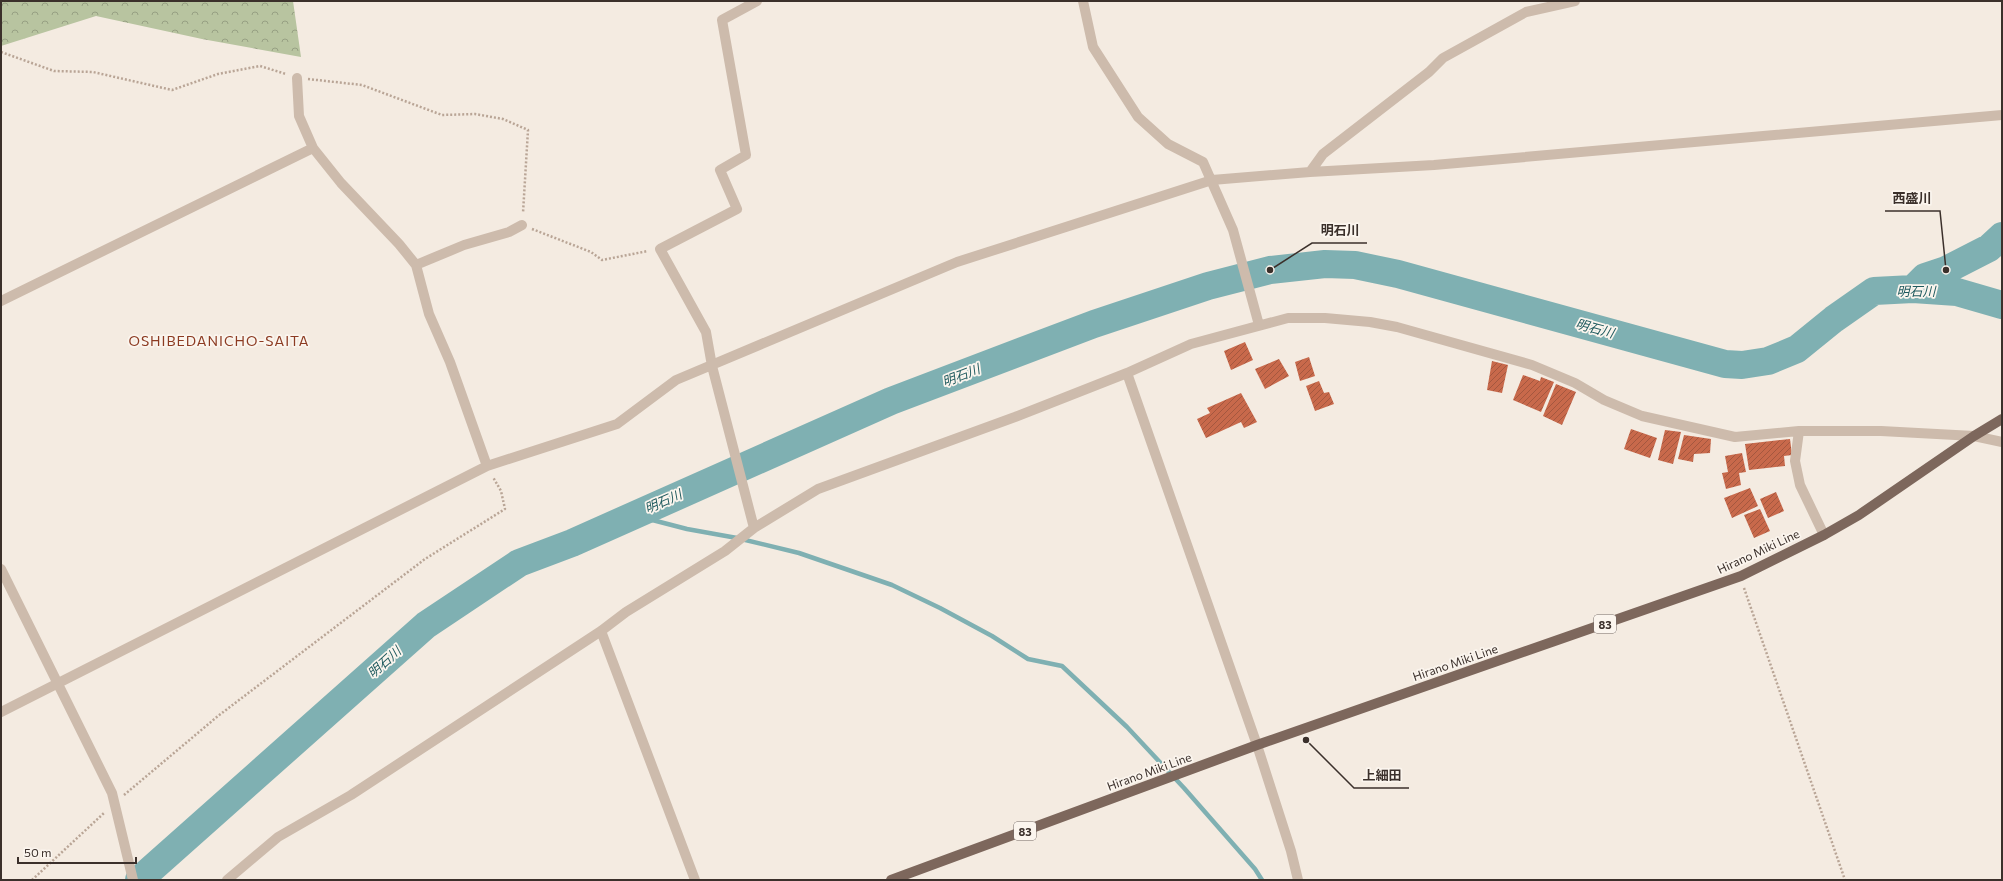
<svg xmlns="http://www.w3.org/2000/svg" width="2003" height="881" font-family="Commissioner,'Noto Sans JP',sans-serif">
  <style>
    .forest { fill: url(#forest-crowns) }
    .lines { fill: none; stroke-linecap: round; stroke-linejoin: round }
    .stream { stroke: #7fb0b2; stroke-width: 4.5 }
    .river { stroke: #7fb0b2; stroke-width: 28 }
    .building { fill: url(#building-hatch) }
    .path { stroke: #b9a596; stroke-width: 2.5; stroke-dasharray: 2 2; stroke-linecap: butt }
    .minor { stroke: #cdbbac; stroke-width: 10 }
    .major { stroke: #7d675c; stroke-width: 10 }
    .labels { text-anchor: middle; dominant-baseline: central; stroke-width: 3.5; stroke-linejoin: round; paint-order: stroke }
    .shield { fill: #fbf5ee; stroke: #756b66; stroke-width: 1 }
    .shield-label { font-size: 11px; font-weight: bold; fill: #3b302b }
    .street-label { font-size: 12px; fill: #3b302b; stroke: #fbf5ee }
    .water-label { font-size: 13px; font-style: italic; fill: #1f5a5e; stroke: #fbf5ee }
    .quarter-label { font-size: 14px; letter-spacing: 1px; fill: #8c3b22; stroke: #fbf5ee }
    .leader { fill: none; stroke: #3b302b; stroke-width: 1.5 }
    .callout-dot { fill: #3b302b; stroke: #fbf5ee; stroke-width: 1.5 }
    .callout-label { font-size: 13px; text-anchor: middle; font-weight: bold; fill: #3b302b; stroke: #fbf5ee; stroke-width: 3.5; stroke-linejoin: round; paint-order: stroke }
  </style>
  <defs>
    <pattern id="forest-crowns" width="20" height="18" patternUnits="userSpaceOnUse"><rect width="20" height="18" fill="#b8c4a0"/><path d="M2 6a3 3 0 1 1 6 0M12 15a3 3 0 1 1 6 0" fill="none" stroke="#97a083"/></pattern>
    <pattern id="building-hatch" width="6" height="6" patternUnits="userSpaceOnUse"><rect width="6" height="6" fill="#c8694b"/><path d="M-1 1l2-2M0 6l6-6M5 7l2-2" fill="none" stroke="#a4573f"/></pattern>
  </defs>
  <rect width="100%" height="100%" fill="#f4ebe1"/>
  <path class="forest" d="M1,1H293L301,57L202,39L96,16L1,46Z"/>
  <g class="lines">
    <path class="stream" d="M633,515L687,529L737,538L799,553L892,585L940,608L992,636L1028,659L1062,666L1127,727L1184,788L1255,869L1262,880"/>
    <path class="river" d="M1913,289L1925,277L1946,270L1989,248L2002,236
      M139,880L426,625L519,563L572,543L891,401L1094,324L1208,286L1270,270L1325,264L1355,265L1398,274L1725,364L1742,365L1768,361L1797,349L1834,319L1874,291L1913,289L1957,292L2002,305"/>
  </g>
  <path class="building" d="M1245,342L1253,360L1231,370L1224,351Z
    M1309,357L1315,376L1300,381L1295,362Z
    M1279,359L1289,376L1265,389L1255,369Z
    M1492,361L1508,365L1502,393L1487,390Z
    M1523,375L1540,381L1541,377L1554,382L1541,412L1513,400Z
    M1319,381L1324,393L1329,392L1334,404L1315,411L1306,386Z
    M1556,384L1576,392L1562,425L1543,416Z
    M1241,393L1257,422L1244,428L1241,422L1206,438L1197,419L1210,413L1207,408Z
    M1631,429L1657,438L1650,458L1624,449Z
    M1665,430L1681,432L1673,464L1658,460Z
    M1684,435L1711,439L1710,453L1694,454L1693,462L1678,459Z
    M1790,439L1792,455L1784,456L1785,466L1749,470L1745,444Z
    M1742,453L1746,472L1739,473L1741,485L1726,489L1722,473L1728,472L1725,456Z
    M1750,488L1758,506L1732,518L1724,498Z
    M1776,492L1784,511L1768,518L1760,499Z
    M1760,509L1770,531L1754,538L1744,515Z"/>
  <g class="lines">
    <path class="path" d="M1,52L54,71L93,72L172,90L218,74L260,66L286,74
      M308,79L362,85L442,115L475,114L503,119L528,130L523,213
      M532,229L591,252L602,260L648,251
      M1744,588L1845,880
      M124,795L218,716L425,559L505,509L501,491L493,477
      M32,880L104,813"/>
    <path class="minor" d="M1083,1L1093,47L1138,117L1168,144L1203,162L1233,230L1259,325
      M313,148L341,183L399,244L416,265L429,314L450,362L487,466
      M1310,172L1323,154L1429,72L1443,58L1526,12L1575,1
      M416,265L464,245L509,232L522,225
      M1,301L313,148L299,116L297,78
      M1127,373L1257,745L1291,851L1298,880
      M1799,431L1795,461L1800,485L1824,535
      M754,528L712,366L706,332L660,249L737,209L720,170L746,155L722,20L757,1
      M1,569L112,793L133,880
      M601,631L695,880
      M1,712L487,466L617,424L676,380L957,262L1212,180L1310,172L1434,165L2002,115
      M227,880L278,837L351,795L601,631L626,612L725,551L754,528L818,489L1015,417L1127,373L1191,344L1288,318H1325L1370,322L1397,327L1532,365L1575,383L1604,400L1642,416L1735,437L1799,431H1881L1974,436L2002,442"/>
    <path class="major" d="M891,880L1257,745L1741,576L1824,535L1859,515L1974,436L2002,419"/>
  </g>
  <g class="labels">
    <g class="shield">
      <rect x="1594" y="615" width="22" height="18" rx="3"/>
      <rect x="1014" y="822" width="22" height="18" rx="3"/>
    </g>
    <g class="shield-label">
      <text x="1605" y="624">83</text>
      <text x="1025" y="831">83</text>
    </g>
    <g class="street-label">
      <text transform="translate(1758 551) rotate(-25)">Hirano Miki Line</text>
      <text transform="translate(1455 662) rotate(-19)">Hirano Miki Line</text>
      <text transform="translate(1149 771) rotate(-20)">Hirano Miki Line</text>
    </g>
    <g class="water-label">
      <text x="1916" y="291">明石川</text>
      <text transform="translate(1595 328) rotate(15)">明石川</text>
      <text transform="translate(961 375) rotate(-21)">明石川</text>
      <text transform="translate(663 501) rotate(-24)">明石川</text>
      <text transform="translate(384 662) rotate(-42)">明石川</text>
    </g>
    <g class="quarter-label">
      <text x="219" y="340">OSHIBEDANICHO-SAITA</text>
    </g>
  </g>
  <path class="leader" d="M1946 270L1940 211H1885M1270 270L1312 243H1367M1306 740L1354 788H1409"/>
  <g class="callout-dot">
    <circle cx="1946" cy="270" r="4"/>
    <circle cx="1270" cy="270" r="4"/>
    <circle cx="1306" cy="740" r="4"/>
  </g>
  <g class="callout-label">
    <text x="1912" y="203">西盛川</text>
    <text x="1340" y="235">明石川</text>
    <text x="1382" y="780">上細田</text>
  </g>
  <rect width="2003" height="881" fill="none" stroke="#3b302b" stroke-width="4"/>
  <path d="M18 857v6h118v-6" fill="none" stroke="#3b302b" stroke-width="2"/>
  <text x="24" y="857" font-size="12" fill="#3b302b" stroke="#fbf5ee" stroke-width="3" paint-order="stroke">50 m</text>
</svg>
